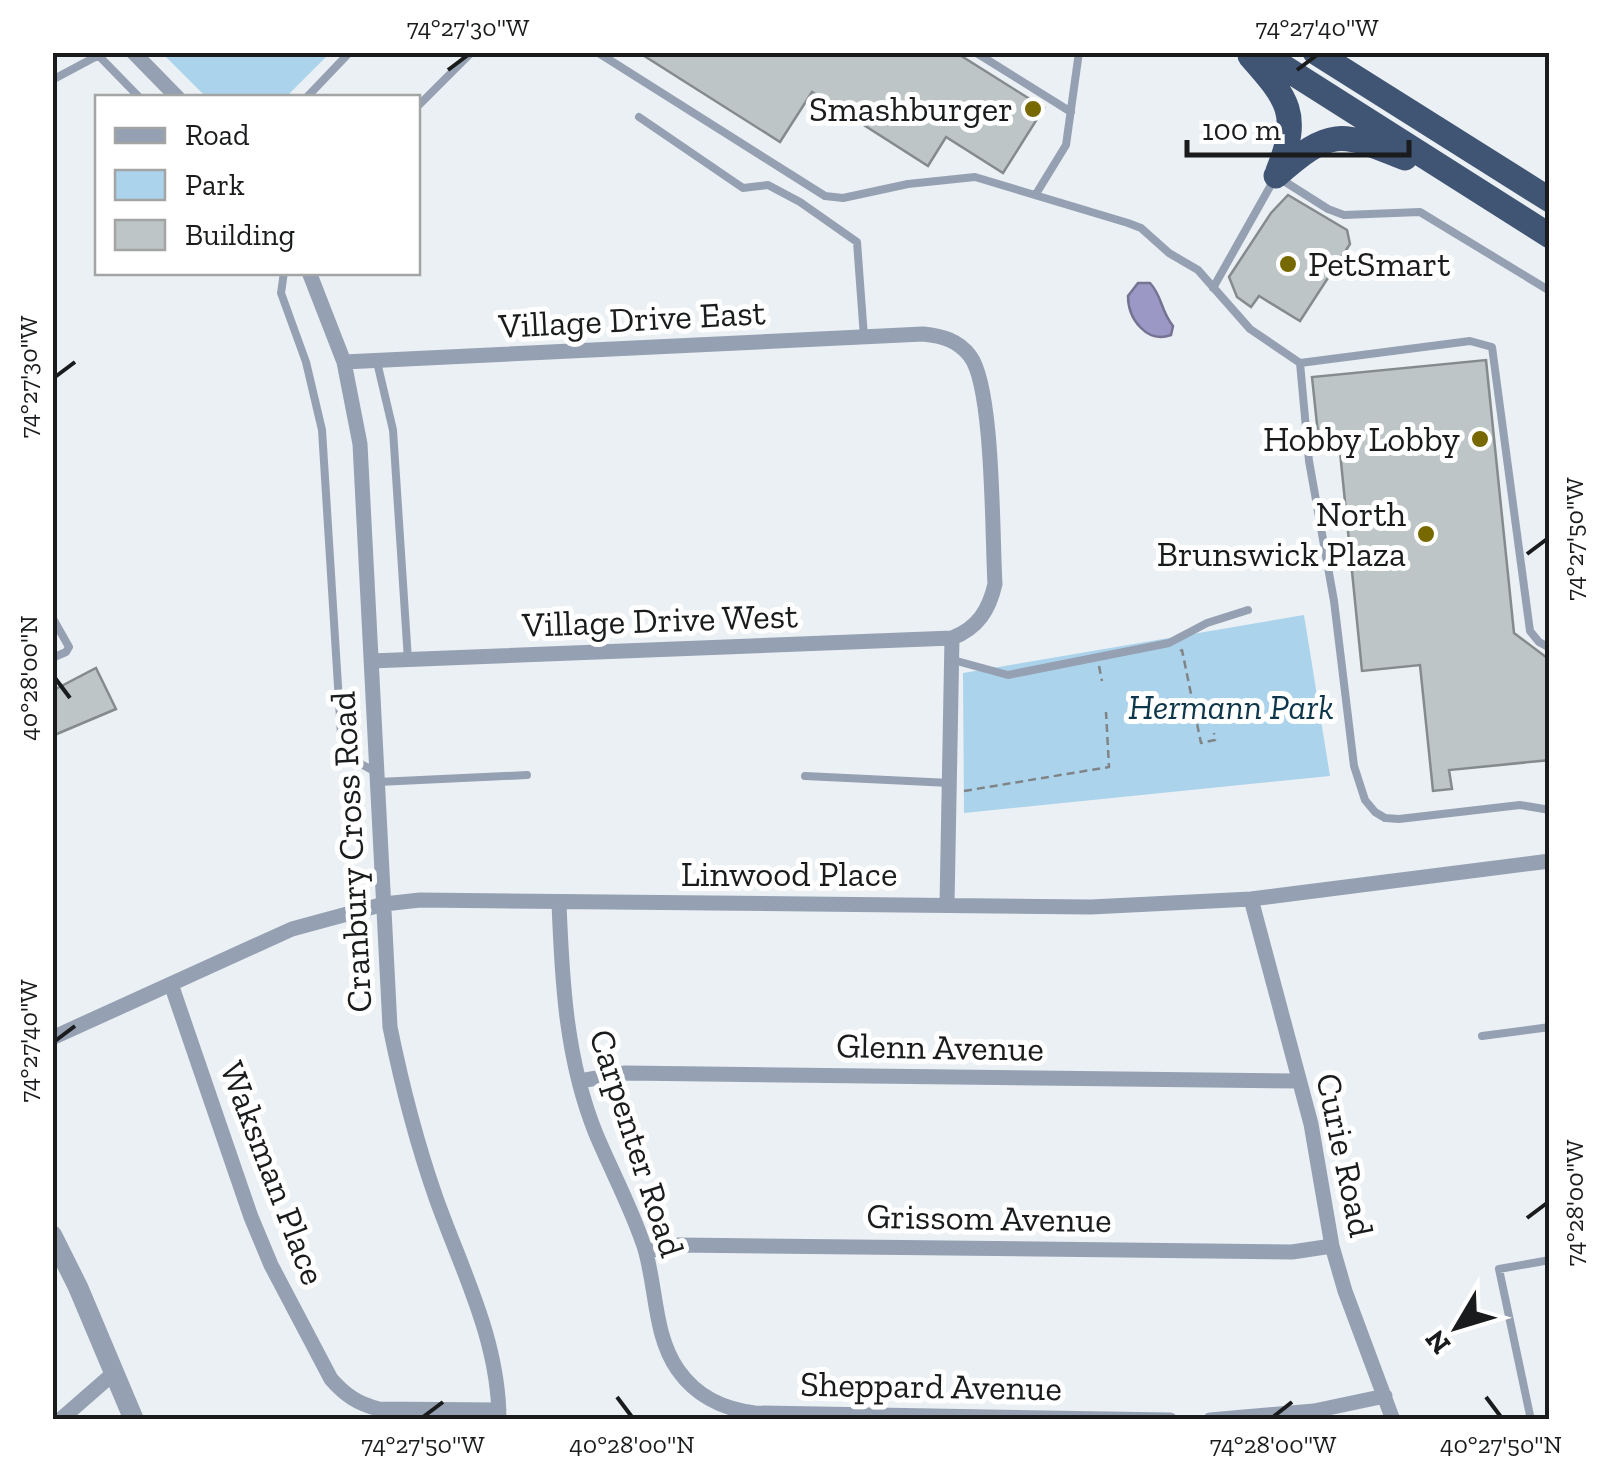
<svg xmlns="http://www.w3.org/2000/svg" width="1602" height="1472" font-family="'Zilla Slab',serif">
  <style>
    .green { fill: #abd3eb }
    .water { fill: #9c98c5; stroke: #757292; stroke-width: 2.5 }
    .building { fill: #bec5c6; stroke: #848b8c; stroke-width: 2.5 }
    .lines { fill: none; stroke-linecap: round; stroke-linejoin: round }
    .path { stroke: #818487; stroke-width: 2.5; stroke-dasharray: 8 5; stroke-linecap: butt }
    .service { stroke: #95a0b2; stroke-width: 8 }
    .minor { stroke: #95a0b2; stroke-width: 15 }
    .tertiary { stroke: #95a0b2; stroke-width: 20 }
    .trunk { stroke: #405474; stroke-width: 25 }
    .ticks { fill: none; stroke: #191b1c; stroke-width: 4 }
    .poi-dot { fill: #786800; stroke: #fff; stroke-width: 4 }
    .labels { text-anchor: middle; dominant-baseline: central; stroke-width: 10; stroke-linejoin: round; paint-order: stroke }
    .poi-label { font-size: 35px; fill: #191b1c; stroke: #fff; text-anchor: end }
    .street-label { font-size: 35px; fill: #191b1c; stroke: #fff }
    .park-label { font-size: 35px; font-style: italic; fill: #0e374b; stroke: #fff }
    .neatline { fill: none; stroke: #191b1c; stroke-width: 4 }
    .ticks-label { font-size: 25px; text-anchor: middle; fill: #191b1c }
  </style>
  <rect width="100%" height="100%" fill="#ebf0f4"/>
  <path class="green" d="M162,53H330L285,98L206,97Z
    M1304,615L1330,776L964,813L963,673Z"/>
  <path class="water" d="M1138,283H1150C1163,297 1160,310 1173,326L1171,335C1147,344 1128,319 1128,296Z"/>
  <path class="building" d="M638,52H955L1044,108L1003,173L946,137L928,166L812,92L780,142Z
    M1288,195L1347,230L1350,244L1300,321L1259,296L1251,307L1237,297L1229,277L1271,213Z
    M1486,360L1514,633L1550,660V760L1449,770L1452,789L1433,791L1420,665L1362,671L1338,432L1318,434L1312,377Z
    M96,668L116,709L52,736V691Z"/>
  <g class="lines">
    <path class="path" d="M1180,651L1182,650L1201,743L1215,740L1214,733
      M1099,666L1102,681
      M964,791L1109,767L1106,712"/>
    <path class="service" d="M597,52L825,196L843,198L908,184L975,177L1128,223L1141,228L1169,253L1198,270L1250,329L1300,363L1309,461L1334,601L1354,766L1365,800L1375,812L1385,818L1399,819L1520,805L1550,810
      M975,52L1071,112
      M98,55L140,98
      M52,80L99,55
      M306,98L350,52
      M418,106L472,52
      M639,117L743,188L768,185L800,202L857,242L864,337
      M1036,194L1066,145L1079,52
      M284,272L281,293L306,362L322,430L341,734L361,764L374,771
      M1213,288L1276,176L1328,209L1344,215L1420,212L1550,291
      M377,362L393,430L408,660
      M1300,363L1470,341L1492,347L1530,631L1539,642L1550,648
      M52,617L69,647L66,652L52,658
      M953,660L1008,675L1169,643L1207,623L1248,610
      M805,776L950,783
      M378,782L527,775
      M1482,1036L1550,1027
      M1531,1420L1499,1269L1550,1260"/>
    <path class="minor" d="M133,52L178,98
      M309,272L344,362L360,444L390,1027C402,1086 416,1141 436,1198C462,1271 499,1340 499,1420
      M344,362L923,334C942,336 958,340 970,356C994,387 992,537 995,584C989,610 978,628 952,638L371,661
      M1251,899L1311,1124L1332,1246L1345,1291L1393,1420
      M559,903C562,982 566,1060 596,1134C612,1172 631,1207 644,1246C657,1287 653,1334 678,1370C697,1397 723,1409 755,1413L1170,1420
      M947,905L952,638
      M171,984L251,1217L271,1265L331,1379C345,1395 358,1404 379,1409L499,1410
      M52,1038L292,929L384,904L420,900L1091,907L1251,899L1550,861
      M580,1081L625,1073L1299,1081
      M646,1251L679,1245L1292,1252L1332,1246
      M60,1420L115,1372
      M1210,1420L1314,1411L1385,1396"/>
    <path class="tertiary" d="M52,1235L78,1287L134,1420"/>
    <path class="trunk" d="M1260,52L1550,236
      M1315,52L1550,200
      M1250,56C1288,99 1301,114 1278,171
      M1276,176C1330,128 1340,131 1405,158"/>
  </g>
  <path class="ticks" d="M448,70L468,55M1297,70L1317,55M55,377L75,362M1527,554L1547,539M55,678L70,698M55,1041L75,1026M1527,1218L1547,1203M617,1397L632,1417M1486,1397L1501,1417M423,1417L443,1402M1273,1417L1292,1402"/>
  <g class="poi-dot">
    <circle cx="1033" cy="109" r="10"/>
    <circle cx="1288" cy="264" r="10"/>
    <circle cx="1480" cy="439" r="10"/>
    <circle cx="1426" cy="534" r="10"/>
  </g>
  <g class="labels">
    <g class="poi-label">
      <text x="1013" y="109">Smashburger</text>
      <text x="1308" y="264" text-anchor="start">PetSmart</text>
      <text x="1460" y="439">Hobby Lobby</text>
      <text x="1406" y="514">North<tspan x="1406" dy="40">Brunswick Plaza</tspan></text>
    </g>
    <g class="street-label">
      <text transform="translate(632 319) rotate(-3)">Village Drive East</text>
      <text transform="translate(660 620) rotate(-2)">Village Drive West</text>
      <text transform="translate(351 852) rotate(-93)">Cranbury Cross Road</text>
      <text x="789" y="874">Linwood Place</text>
      <text transform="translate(940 1047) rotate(1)">Glenn Avenue</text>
      <text transform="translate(637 1143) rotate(72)">Carpenter Road</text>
      <text transform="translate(1345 1155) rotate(78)">Curie Road</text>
      <text transform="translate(273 1173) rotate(69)">Waksman Place</text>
      <text transform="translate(989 1218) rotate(1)">Grissom Avenue</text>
      <text transform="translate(931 1386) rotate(1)">Sheppard Avenue</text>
    </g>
    <g class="park-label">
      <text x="1231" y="707">Hermann Park</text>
    </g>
  </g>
  <rect width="1602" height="1472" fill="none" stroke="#ffffff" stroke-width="110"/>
  <rect x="95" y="95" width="325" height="180" fill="#ffffff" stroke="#a3a4a4" stroke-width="2.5"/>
  <rect x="115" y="128" width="50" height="15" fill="#95a0b2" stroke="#a3a4a4" stroke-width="2.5"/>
  <text x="185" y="145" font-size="30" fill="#191b1c">Road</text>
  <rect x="115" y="170" width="50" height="30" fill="#abd3eb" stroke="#a3a4a4" stroke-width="2.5"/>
  <text x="185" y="195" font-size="30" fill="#191b1c">Park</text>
  <rect x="115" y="220" width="50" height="30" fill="#bec5c6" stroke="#a3a4a4" stroke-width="2.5"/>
  <text x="185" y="245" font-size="30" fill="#191b1c">Building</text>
  <g transform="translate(1457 1327) rotate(232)" stroke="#ffffff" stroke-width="8" paint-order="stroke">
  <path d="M0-8L18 38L0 25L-18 38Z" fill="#191b1c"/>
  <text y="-15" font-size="28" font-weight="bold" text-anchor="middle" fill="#191b1c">N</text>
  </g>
  <path d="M1187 140v15h222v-15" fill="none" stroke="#191b1c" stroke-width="5"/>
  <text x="1202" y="140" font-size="30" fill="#191b1c" stroke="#ffffff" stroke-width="8" paint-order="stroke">100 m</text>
  <rect x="55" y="55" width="1492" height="1362" class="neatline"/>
  <g class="ticks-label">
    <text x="468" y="36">74°27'30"W</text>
    <text x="1317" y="36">74°27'40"W</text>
    <text transform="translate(28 377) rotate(-90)" y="9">74°27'30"W</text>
    <text transform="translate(1574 539) rotate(-90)" y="9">74°27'50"W</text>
    <text transform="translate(28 678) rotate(-90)" y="9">40°28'00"N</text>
    <text transform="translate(28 1041) rotate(-90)" y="9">74°27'40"W</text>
    <text transform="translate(1574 1203) rotate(-90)" y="9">74°28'00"W</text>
    <text x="423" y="1453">74°27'50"W</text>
    <text x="632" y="1453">40°28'00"N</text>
    <text x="1273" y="1453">74°28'00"W</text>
    <text x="1501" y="1453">40°27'50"N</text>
  </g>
</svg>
